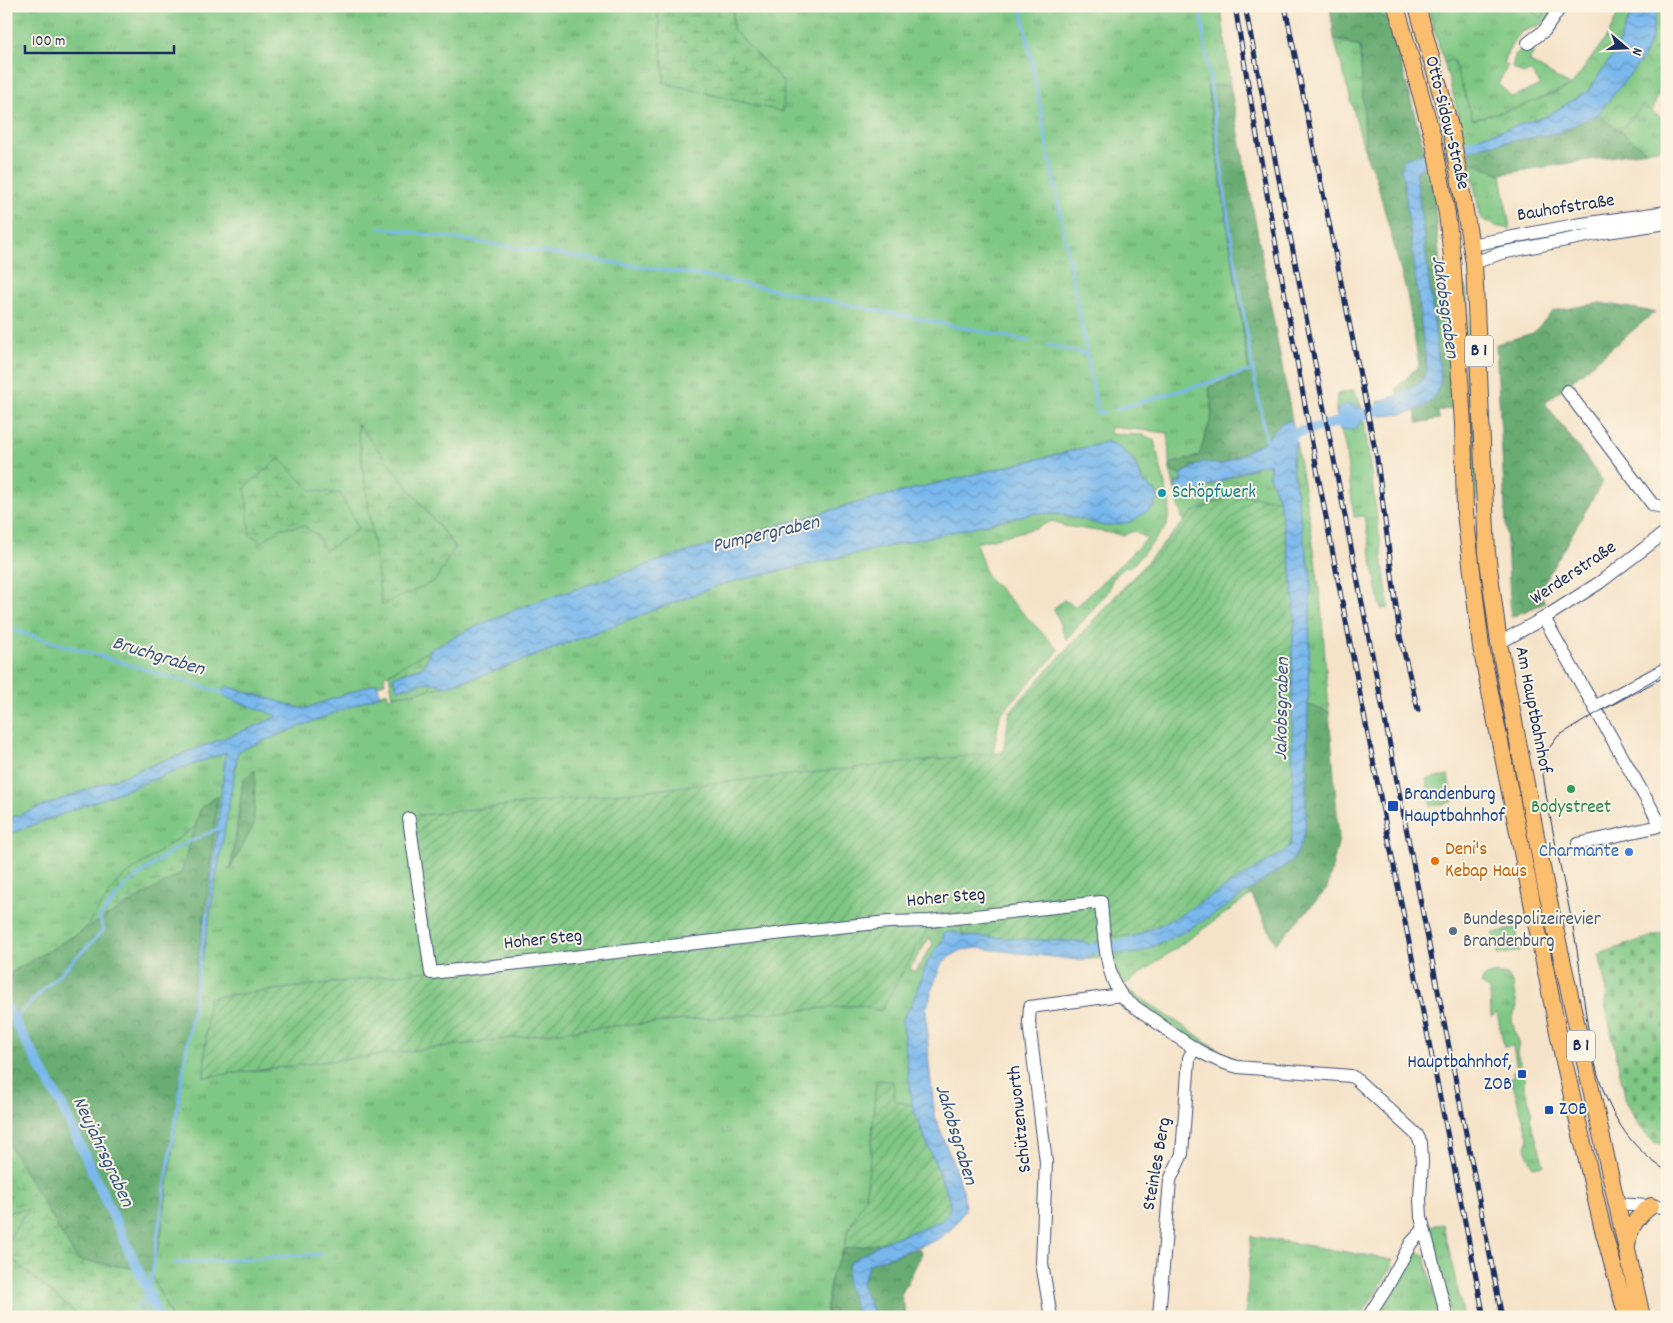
<svg xmlns="http://www.w3.org/2000/svg" width="1673" height="1323" font-family="Dekko,sans-serif">
  <style>
    .grass { fill: url(#grass-tufts); stroke: #4d7b71; fill-rule: evenodd }
    .forest { fill: url(#forest-crowns); stroke: #416e68 }
    .wetland { fill: url(#wetland-marsh); stroke: #4d7b71 }
    .cemetery { fill: url(#cemetery-stones); stroke: #4d7b71 }
    .park { fill: url(#park-crowns); stroke: #4d7b71 }
    .garden { fill: url(#garden-furrows); stroke: #4d7b71 }
    .water { fill: url(#water-waves); stroke: #4a74a6 }
    .lines { fill: none; stroke-linecap: round; stroke-linejoin: round }
    .stream { stroke: #79b8ed; stroke-width: 3 }
    .canal { stroke: #79b8ed; stroke-width: 10 }
    .minor-casing { stroke: #3c4a6e; stroke-width: 14 }
    .major-casing { stroke: #3c4a6e; stroke-width: 18 }
    .minor { stroke: #fff; stroke-width: 12 }
    .major { stroke: #fbbe6e; stroke-width: 16 }
    .tram { stroke: #1b2f5e; stroke-width: 1 }
    .rail-casing { stroke: #1b2f5e; stroke-width: 5 }
    .rail { stroke: #fcf5e5; stroke-width: 3; stroke-dasharray: 9; stroke-linecap: butt }
    .culture-dot { fill: #0f9aa8; stroke: #fcf5e5; stroke-width: 2 }
    .leisure-dot { fill: #2e9e5b; stroke: #fcf5e5; stroke-width: 2 }
    .transit-dot { fill: #1a4fb4; stroke: #fcf5e5; stroke-width: 2 }
    .shop-dot { fill: #3f7fe0; stroke: #fcf5e5; stroke-width: 2 }
    .food-dot { fill: #e8710a; stroke: #fcf5e5; stroke-width: 2 }
    .service-dot { fill: #5c6f8a; stroke: #fcf5e5; stroke-width: 2 }
    .labels { text-anchor: middle; dominant-baseline: central; stroke-width: 4; stroke-linejoin: round; paint-order: stroke }
    .shield { fill: #fcf5e5; stroke: #5e6a86; stroke-width: 1 }
    .shield-label { font-size: 18px; font-weight: bold; fill: #1b2f5e }
    .street-label { font-size: 19px; fill: #1b2f5e; stroke: #fcf5e5 }
    .culture-label { font-size: 19px; fill: #0d838f; stroke: #fcf5e5; text-anchor: start }
    .transit-label { font-size: 19px; fill: #164399; stroke: #fcf5e5; text-anchor: start }
    .leisure-label { font-size: 19px; fill: #27864d; stroke: #fcf5e5 }
    .food-label { font-size: 19px; fill: #c56008; stroke: #fcf5e5; text-anchor: start }
    .shop-label { font-size: 19px; fill: #366cbe; stroke: #fcf5e5; text-anchor: end }
    .service-label { font-size: 19px; fill: #4e5e75; stroke: #fcf5e5; text-anchor: start }
    .water-label { font-size: 20px; font-style: italic; fill: #375889; stroke: #fcf5e5 }
  </style>
  <defs>
    <pattern id="grass-tufts" width="24" height="20" patternUnits="userSpaceOnUse" patternTransform="scale(1.25)"><rect width="24" height="20" fill="#7fc784"/><path d="M3 7l-1-3M5 7V3M7 7l1-3M15 17l-1-3M17 17v-4M19 17l1-3" fill="none" stroke="#67a26f"/></pattern>
    <pattern id="forest-crowns" width="20" height="18" patternUnits="userSpaceOnUse" patternTransform="scale(1.25)"><rect width="20" height="18" fill="#67ac72"/><path d="M2 6a3 3 0 1 1 6 0M12 15a3 3 0 1 1 6 0" fill="none" stroke="#548c61"/></pattern>
    <pattern id="wetland-marsh" width="20" height="14" patternUnits="userSpaceOnUse" patternTransform="scale(1.25)"><rect width="20" height="14" fill="#7fc784"/><path d="M1 5h8M5 5V1M11 12h8M15 12V8" fill="none" stroke="#67a26f"/></pattern>
    <pattern id="cemetery-stones" width="16" height="16" patternUnits="userSpaceOnUse" patternTransform="scale(1.25)"><rect width="16" height="16" fill="#7fc784"/><path d="M2 7V4a2 2 0 0 1 4 0v3zM10 15v-3a2 2 0 0 1 4 0v3z" fill="#67a26f"/></pattern>
    <pattern id="park-crowns" width="20" height="18" patternUnits="userSpaceOnUse" patternTransform="scale(1.25)"><rect width="20" height="18" fill="#7fc784"/><path d="M2 6a3 3 0 1 1 6 0M12 15a3 3 0 1 1 6 0" fill="none" stroke="#67a26f"/></pattern>
    <pattern id="garden-furrows" width="10" height="10" patternUnits="userSpaceOnUse" patternTransform="scale(1.25)"><rect width="10" height="10" fill="#7fc784"/><path d="M-1 1l2-2M0 10L10 0M9 11l2-2" fill="none" stroke="#67a26f"/></pattern>
    <pattern id="water-waves" width="16" height="10" patternUnits="userSpaceOnUse" patternTransform="scale(1.25)"><rect width="16" height="10" fill="#79b8ed"/><path d="M0 5q4-4 8 0t8 0" fill="none" stroke="#6296c3"/></pattern>
  </defs>
  <rect width="100%" height="100%" fill="#fcf5e5"/>
  <filter id="ink" filterUnits="userSpaceOnUse"><feTurbulence type="fractalNoise" baseFrequency=".02" numOctaves="2"/><feDisplacementMap in="SourceGraphic" scale="10" xChannelSelector="R" yChannelSelector="G"/><feConvolveMatrix kernelMatrix="1 2 1 2 8 2 1 2 1" color-interpolation-filters="sRGB"/></filter>
  <filter id="wash" filterUnits="userSpaceOnUse"><feTurbulence type="fractalNoise" baseFrequency=".0096" numOctaves="4" result="noise"/><feDisplacementMap in="SourceGraphic" scale="20" xChannelSelector="R" yChannelSelector="G"/><feGaussianBlur stdDeviation="1.12" result="paint"/><feColorMatrix in="noise" values="0 0 0 0 0 0 0 0 0 0 0 0 0 0 0 0 0 1.4 0 .05"/><feComposite in="paint" operator="in"/></filter>
  <g filter="url(#wash)">
    <rect width="100%" height="100%" fill="#f5e3c9"/>
    <path class="grass" d="M6,6H657L665,83H784L733,29V11L746,6H1221L1230,85L1207,86L1249,372L1209,387L1212,415L1199,456L1169,464L1168,433L1110,427V434L1143,435L1154,440L1170,505L1167,526L1131,567L1125,566L1112,580L1108,592L1066,640L1054,608L1064,600L1076,607L1147,539L1135,531L1123,535L1064,526L1052,521L1036,528L976,543L987,576L1058,649L1055,655L1000,715L993,754L411,816L435,970L208,998L204,1077L582,1029L861,1005L881,1011L926,931L961,924L963,936L954,931L943,939L928,961L911,1006L902,1019L912,1105L895,1101L876,1080L871,1153L865,1198L848,1230L844,1249L831,1276L826,1312L828,1317H171L150,1271L153,1265L160,1242L206,902L218,797L201,807L195,827L119,880L84,930L12,972L6,996V835L226,752L204,948L238,751L387,692L389,699L393,696L447,686L484,675L722,584L1035,513L1066,515L1105,526L1158,500L1155,490L1151,492C1141,482 1140,467 1131,457C1125,451 1116,446 1108,442L860,502L686,552L470,629L384,676L385,683L377,685L376,683L304,709L226,686L225,697L279,715L259,725L6,820ZM357,424L455,546L382,605ZM279,458L310,490L341,494L317,535L304,526L281,528L262,542ZM243,780L254,824L231,867ZM930,937L933,944L915,972L910,968Z
      M1369,6H1385L1390,23Z
      M1427,6H1523L1542,18L1548,6H1556L1547,21L1537,26L1521,32L1511,46L1503,63L1508,65L1498,84L1512,97L1541,85L1530,71L1523,74L1512,67L1515,56L1524,46L1534,53L1529,61L1571,86L1517,108L1473,119L1453,60L1444,62Z
      M1334,38L1360,47L1366,156Z
      M1642,106L1667,121V147L1646,151L1620,131Z
      M1469,161L1501,174L1510,229L1495,226L1481,219Z
      M1462,285H1466L1474,421L1477,500H1471Z
      M1354,390L1362,408L1364,420L1389,608L1381,609L1364,516L1354,517L1345,446L1336,411L1337,394Z
      M1296,441L1312,536L1321,605L1329,712L1308,705L1311,575L1303,536L1292,462Z
      M1265,463L1270,464L1269,476L1279,500L1232,495L1192,513L1183,522L1170,470L1180,475L1182,482L1178,495L1185,492L1186,497Z
      M1448,775L1453,802L1431,806L1426,779Z
      M1249,890L1251,895L1123,986L1231,1058L1241,1062L1228,1058L1203,1047L1130,998L1118,982L1107,937L1135,936L1118,944L1139,953L1186,931Z
      M1516,928L1520,951L1497,955L1493,933Z
      M1100,941L1102,958L1078,960L1092,956V945Z
      M1497,973L1507,975L1512,982L1517,1006L1512,1021L1519,1047L1517,1053L1525,1079L1524,1085L1532,1111L1530,1118L1544,1165L1533,1167L1525,1148L1529,1140L1512,1082L1508,1083L1506,1087L1504,1078L1513,1077V1071L1517,1069L1513,1046L1504,1047L1497,1013L1491,1017L1490,991L1481,984C1483,976 1490,974 1497,973Z
      M28,1209L6,1244V1212Z
      M1443,1224L1464,1317H1451L1430,1226Z
      M1251,1236L1393,1260L1392,1267L1360,1317H1246Z
      M1418,1251L1425,1256L1439,1317H1372L1411,1252Z
      M6,1254L80,1317H15L6,1311Z"/>
    <path class="forest" d="M1330,6H1369L1390,23L1425,153L1404,159L1401,169L1404,182L1427,371L1420,383L1398,395L1396,388L1419,365L1407,294L1375,175L1366,156L1360,47L1334,38Z
      M1230,85L1292,420L1282,423L1264,442L1220,465L1203,462L1180,475L1170,470L1169,464L1199,456L1212,415L1209,387L1249,372L1207,86Z
      M1598,114L1646,151L1501,174L1469,161L1468,152L1476,147L1558,133Z
      M1428,165L1434,197L1453,408L1438,411L1439,419L1418,423L1415,412C1430,403 1436,398 1441,381L1416,174L1419,169Z
      M1600,303L1655,312L1545,403L1603,481L1539,591L1545,603L1511,617L1496,344L1533,333L1553,311Z
      M1308,705L1329,712L1339,839L1327,889L1276,944L1249,890L1293,860L1300,846L1305,831Z
      M255,770L254,824L230,869L236,838L243,780Z
      M218,796L206,902L160,1242L153,1265L150,1271L77,1260L6,1140V996L12,972L181,873L201,807Z
      M881,1243L849,1263L846,1281L859,1317H828L826,1312L831,1276L844,1249Z
      M919,1248L922,1254L901,1295L907,1317H875L861,1285L869,1264Z"/>
    <path class="wetland" d="M657,6H746L733,11V29L784,83L783,112L665,83Z
      M357,423L455,547L435,581L382,605Z
      M280,458L310,490L341,494L359,529L325,551L317,535L304,526L281,528L262,542L250,534L245,487Z
      M431,649L424,666L393,677L398,689L428,682L447,686L393,696L389,674Z
      M195,827L181,873L84,930L119,880Z
      M6,1140L77,1260L150,1271L171,1317H80L6,1254V1244L28,1209L6,1212Z"/>
    <path class="cemetery" d="M1667,931V1143L1655,1144L1640,1127L1626,1101L1605,1003L1607,992L1599,954Z"/>
    <path class="park" d="M1622,6H1634L1614,54L1588,91L1545,117L1482,136L1466,143L1444,62L1453,60L1473,119L1517,108L1571,86L1608,35Z
      M1660,6H1667V69L1652,112L1642,106L1620,131L1598,114L1643,58L1651,40L1654,20Z"/>
    <path class="garden" d="M1523,6H1548L1542,18Z
      M1232,495L1279,500L1291,569L1295,618L1292,650L1293,819C1293,829 1293,841 1287,850L1177,917L1135,936L1107,937L1092,945L1084,942L963,936L961,924L926,931L881,1011L861,1005L582,1029L204,1077L208,998L435,970L411,816L1003,752L1010,711L1192,513Z
      M876,1080L893,1081L895,1101L912,1105L950,1201L949,1213L941,1221L881,1243L844,1249L848,1230L865,1198L871,1153Z"/>
    <path class="water" d="M1634,6H1660L1654,20L1651,40L1643,58L1598,114L1558,133L1476,147L1468,152L1466,143L1482,136L1545,117L1588,91L1614,54Z
      M1425,153L1428,165L1419,169L1416,174L1441,381C1431,414 1411,413 1381,416L1378,402L1398,395L1420,383L1427,371L1404,182L1401,169L1404,159Z
      M1347,403L1362,408L1364,420L1354,429L1340,431L1336,411Z
      M1292,420L1296,441L1292,462L1303,536L1311,575L1305,831L1300,846L1293,860L1224,908L1186,931L1139,953L1118,954V944L1177,917L1286,850L1290,846L1292,837L1293,819L1292,650L1295,618L1291,569L1279,500L1269,476L1270,464C1259,461 1200,491 1186,497L1185,493L1178,495L1175,484L1182,482L1180,475L1203,462L1221,465L1264,442L1282,423Z
      M1108,442C1131,452 1134,463 1144,484H1148L1151,491L1155,490L1158,500L1154,502L1155,506L1131,522L1105,526L1066,515L1035,513L722,584L484,675L447,686L428,682L398,689L393,677L424,666L431,649L470,629L525,606L686,552L860,502Z
      M377,683L380,695L238,751L202,960L226,752L6,835V820L259,725L278,716L225,697L222,692L226,686L304,709Z
      M954,931L964,936L1084,942L1092,945V956L1078,960L979,948L961,950L949,957L940,966L926,1009L929,1066L935,1116L963,1190L965,1210L952,1228L939,1239L869,1264L861,1285L875,1317H859L846,1281L849,1263L881,1243L941,1221L949,1213L950,1201L912,1105L902,1019L911,1006L928,961L943,939L944,933Z"/>
    <g class="lines">
      <path class="stream" d="M1021,6L1098,413L1104,412
        M378,227L716,278L1029,341
        M1048,345L1086,354
        M1253,370L1267,443
        M1116,409L1253,370L1229,223L1200,6
        M6,628L224,693
        M14,1019L104,930L99,918L126,885L174,849L221,827
        M174,1263L322,1254
        M128,1317L147,1295
        M142,1317L149,1293L207,914"/>
      <path class="canal" d="M1414,163L1479,142
        M1286,440L1295,433L1338,422L1392,406
        M1079,950L1118,946L1131,942
        M6,1006L60,1102L149,1293L158,1317"/>
    </g>
  </g>
  <g filter="url(#ink)">
    <g class="lines">
      <g class="minor-casing">
        <path id="minor" d="M1528,43L1545,30L1561,6
          M1471,245L1575,225L1667,212
          M1474,263L1501,253L1607,232L1667,223
          M1567,391L1653,505L1663,507
          M1544,618L1658,820L1664,823
          M1499,643L1544,618L1599,583L1667,531
          M1594,707L1667,668
          M409,819L431,973L837,927L889,922L929,921L1101,902C1103,927 1105,974 1121,995C1127,1003 1140,1010 1148,1016C1176,1036 1204,1059 1238,1067L1351,1076L1356,1079L1417,1135L1421,1143L1422,1163L1420,1199L1421,1217L1447,1317
          M1578,844L1655,827L1667,822
          M1616,1204L1667,1207
          M1051,1317L1042,1263L1046,1162L1029,1022L1030,1007L1121,995
          M1159,1317L1170,1180L1182,1154L1189,1058L1194,1049
          M1368,1317L1386,1289L1411,1243L1423,1230"/>
      </g>
      <g class="major-casing">
        <path id="major" d="M1396,6L1433,138L1447,214L1452,257L1463,425L1465,513L1481,647L1563,1057L1602,1226L1627,1317
          M1417,6L1451,130L1474,263L1487,553L1499,643L1546,888L1642,1317
          M1627,1247C1628,1230 1637,1216 1651,1206"/>
      </g>
      <use href="#minor" class="minor"/>
      <use href="#major" class="major"/>
      <path class="tram" d="M1667,672L1558,736L1547,751L1543,774C1551,831 1566,887 1576,944C1590,1026 1587,1122 1667,1171"/>
      <g class="rail-casing">
        <path id="rail" d="M1235,6C1307,445 1397,881 1484,1317
          M1245,6L1502,1317
          M1285,6L1377,459L1400,636L1418,710"/>
      </g>
      <use href="#rail" class="rail"/>
    </g>
  </g>
  <circle class="culture-dot" cx="1162" cy="493" r="5"/>
  <circle class="leisure-dot" cx="1571" cy="789" r="5"/>
  <g class="transit-dot">
    <rect x="1387" y="800" width="12" height="12" rx="2.5"/>
    <rect x="1517" y="1069" width="10" height="10" rx="2.5"/>
    <rect x="1544" y="1105" width="10" height="10" rx="2.5"/>
  </g>
  <circle class="shop-dot" cx="1629" cy="852" r="5"/>
  <circle class="food-dot" cx="1435" cy="861" r="5"/>
  <circle class="service-dot" cx="1453" cy="931" r="5"/>
  <g class="labels">
    <g class="shield">
      <rect x="1465" y="335.5" width="28" height="31" rx="4"/>
      <rect x="1567" y="1030.5" width="28" height="31" rx="4"/>
    </g>
    <g class="shield-label">
      <text x="1479" y="351">B 1</text>
      <text x="1581" y="1046">B 1</text>
    </g>
    <g class="street-label">
      <text transform="translate(1446 123) rotate(76)">Otto-Sidow-Straße</text>
      <text transform="translate(1566 209) rotate(-9)">Bauhofstraße</text>
      <text transform="translate(1574 574) rotate(-34)">Werderstraße</text>
      <text transform="translate(1532 710) rotate(79)">Am Hauptbahnhof</text>
      <text transform="translate(946 899) rotate(-5)">Hoher Steg</text>
      <text transform="translate(543 941) rotate(-6)">Hoher Steg</text>
      <text transform="translate(1021 1119) rotate(-96)">Schützenworth</text>
      <text transform="translate(1158 1164) rotate(-80)">Steinles Berg</text>
    </g>
    <g class="culture-label">
      <text x="1172" y="493">Schöpfwerk</text>
    </g>
    <g class="transit-label">
      <text x="1404" y="795">Brandenburg<tspan x="1404" dy="22">Hauptbahnhof</tspan></text>
      <text x="1512" y="1063" text-anchor="end">Hauptbahnhof,<tspan x="1512" dy="22">ZOB</tspan></text>
      <text x="1559" y="1110">ZOB</text>
    </g>
    <g class="leisure-label">
      <text x="1571" y="808">Bodystreet</text>
    </g>
    <g class="food-label">
      <text x="1445" y="850">Deni's<tspan x="1445" dy="22">Kebap Haus</tspan></text>
    </g>
    <g class="shop-label">
      <text x="1619" y="852">Charmante</text>
    </g>
    <g class="service-label">
      <text x="1463" y="920">Bundespolizeirevier<tspan x="1463" dy="22">Brandenburg</tspan></text>
    </g>
    <g class="water-label">
      <text transform="translate(1444 307) rotate(82)">Jakobsgraben</text>
      <text transform="translate(766 535) rotate(-13)">Pumpergraben</text>
      <text transform="translate(158 657) rotate(17)">Bruchgraben</text>
      <text transform="translate(1283 709) rotate(-89)">Jakobsgraben</text>
      <text transform="translate(955 1135) rotate(73)">Jakobsgraben</text>
      <text transform="translate(102 1152) rotate(65)">Neujahrsgraben</text>
    </g>
  </g>
  <rect width="1673" height="1323" fill="none" stroke="#fcf5e5" stroke-width="25"/>
  <g transform="translate(1626 48) rotate(109)" stroke="#fcf5e5" stroke-width="4" paint-order="stroke">
  <path d="M0-4L9 19L0 12L-9 19Z" fill="#1b2f5e"/>
  <text y="-8" font-size="14" font-weight="bold" text-anchor="middle" fill="#1b2f5e">N</text>
  </g>
  <path d="M25 45v8h149v-8" fill="none" stroke="#1b2f5e" stroke-width="2.5"/>
  <text x="32" y="45" font-size="15" fill="#1b2f5e" stroke="#fcf5e5" stroke-width="4" paint-order="stroke">100 m</text>
</svg>
